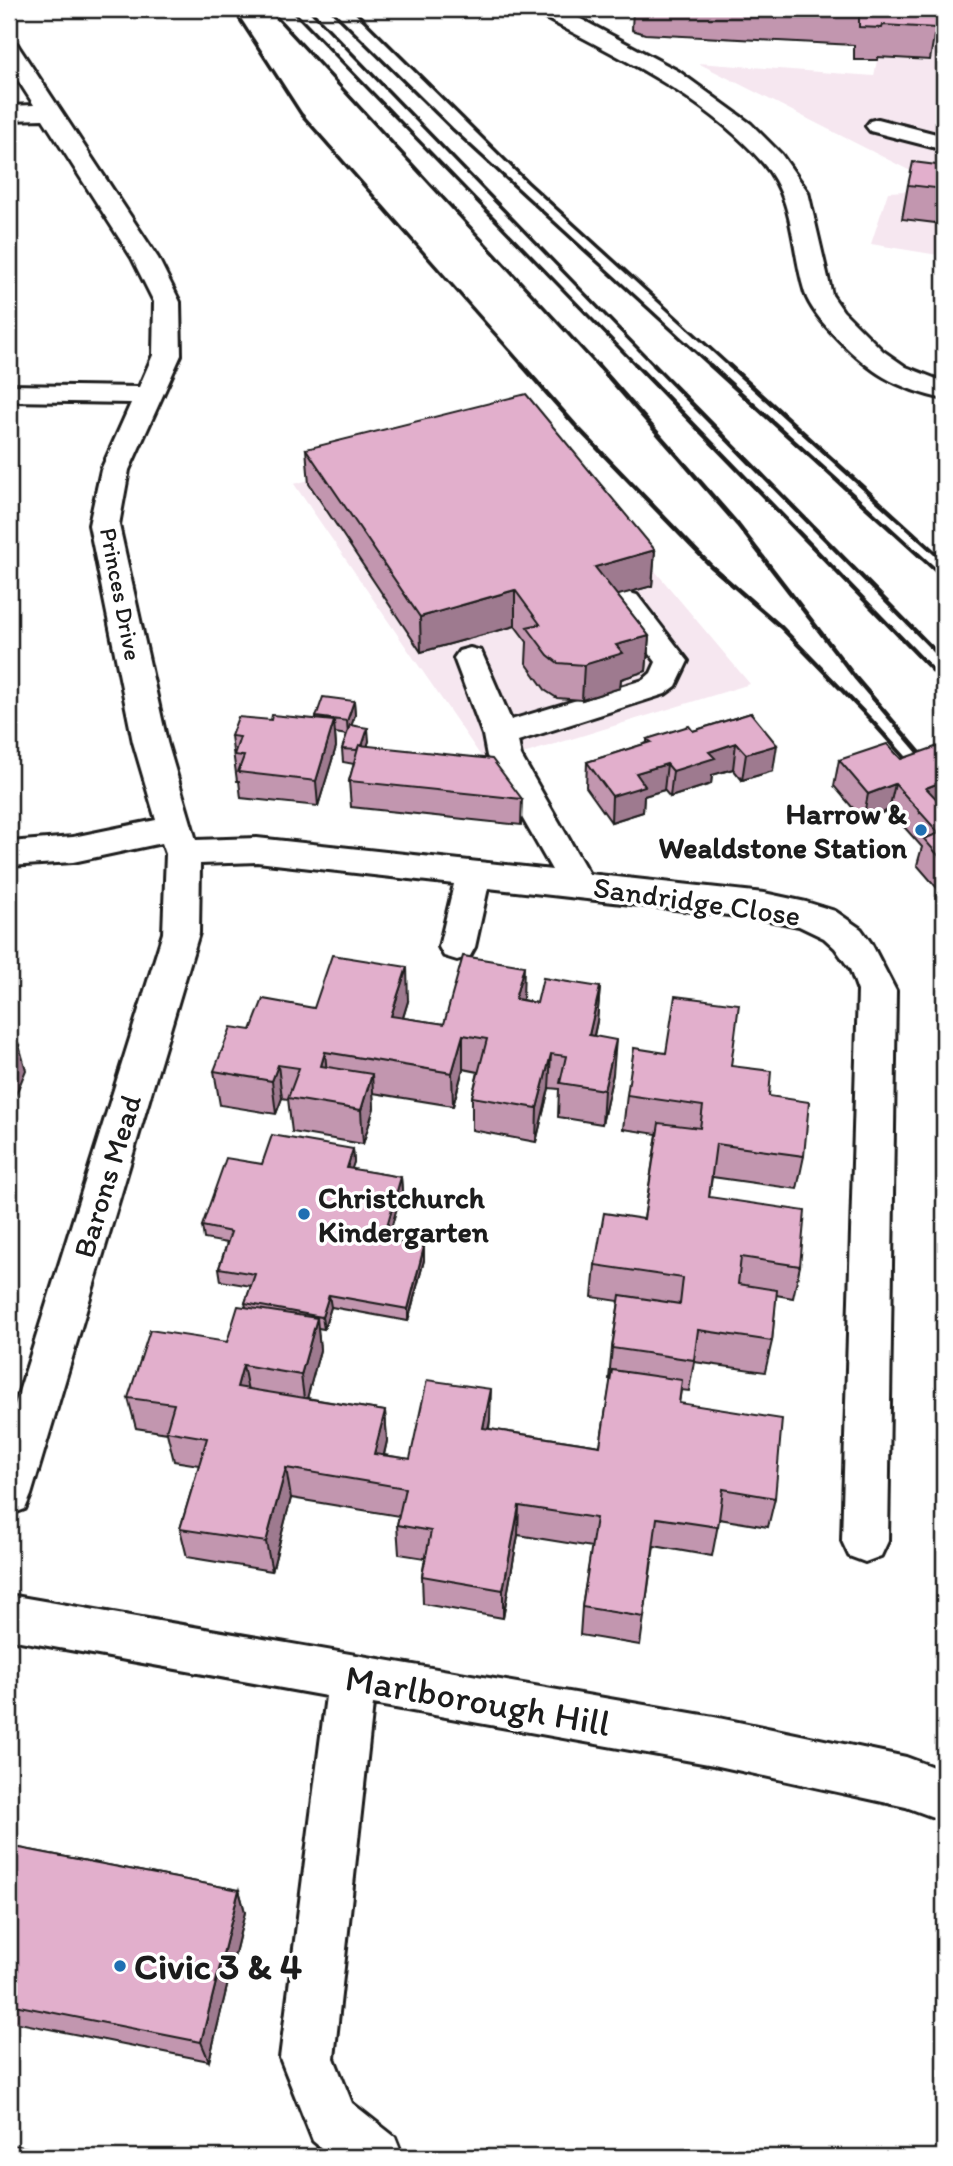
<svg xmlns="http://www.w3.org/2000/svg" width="953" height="2166" font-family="Itim,sans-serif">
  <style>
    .built { fill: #f6e7f0 }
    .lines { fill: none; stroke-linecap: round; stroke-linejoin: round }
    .minor-casing { stroke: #1c1c1c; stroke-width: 6 }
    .minor { fill: #fff; fill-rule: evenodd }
    .rail-far1 { stroke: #1c1c1c; stroke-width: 3.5 }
    .rail { stroke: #1c1c1c; stroke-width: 4.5 }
    .wall { fill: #c296af; stroke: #1c1c1c; stroke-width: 2 }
    .shaded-wall { fill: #9e7a8f; stroke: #1c1c1c; stroke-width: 2 }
    .building { fill: #e2afcc; stroke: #1c1c1c; stroke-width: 2 }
    .poi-dot { fill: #1f6fb2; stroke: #fff; stroke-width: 2.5 }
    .labels { text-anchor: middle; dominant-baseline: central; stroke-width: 7; stroke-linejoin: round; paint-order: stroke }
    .far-street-label { font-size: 24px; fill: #1c1c1c; stroke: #fff }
    .poi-label { font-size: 30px; font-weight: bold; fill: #1c1c1c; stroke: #fff; text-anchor: end }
    .street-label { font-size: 30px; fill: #1c1c1c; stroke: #fff }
    .near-street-label { font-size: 37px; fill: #1c1c1c; stroke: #fff }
    .near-poi-label { font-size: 37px; font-weight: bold; fill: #1c1c1c; stroke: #fff; text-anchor: start }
  </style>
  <rect width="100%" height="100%" fill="#fff"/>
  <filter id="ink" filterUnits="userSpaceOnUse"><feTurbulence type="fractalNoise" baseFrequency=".0143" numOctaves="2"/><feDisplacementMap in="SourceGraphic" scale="14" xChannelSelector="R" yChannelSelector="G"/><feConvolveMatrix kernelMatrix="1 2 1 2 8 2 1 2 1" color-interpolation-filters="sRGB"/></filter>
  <g filter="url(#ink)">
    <path class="built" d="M886,15L944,18V188L698,63L874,76Z
      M944,189V256L871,244L888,192Z
      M530,422L750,684L487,765L294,484Z"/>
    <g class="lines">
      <g class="minor-casing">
        <path id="minor" d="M535,9H562L678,71L751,124L781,154L808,192L832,295L843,311L883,351L906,367L944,382V399C925,395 901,387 884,377C860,363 814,320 805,293C791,248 795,200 763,163C704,95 616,56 538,14Z
          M9,42L17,44L20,49L158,258L180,302L181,355L129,470L119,525L167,742L196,840L257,838L552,870L487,756L483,735L454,658L459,651L470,648L481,651L511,720L643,680L651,673L656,662L611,602L615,595L626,592L637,595L688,661L676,686L665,694L518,741L521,756L589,874L764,893L806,902L835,911L861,929L871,943L896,991L888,1541L881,1556L865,1562L849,1556L842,1541L858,991L850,969L835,948L824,938L799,926L764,919L488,888L475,947L470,956L457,960L444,956L439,947L454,884L257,862L200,864L199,933L31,1495L25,1509L9,1515V1424L163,933L166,854L162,843L73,862L9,866V842L73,837L156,820L133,742L89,525L101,470L131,403L9,401V385L139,387L153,355L154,302L132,258L43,119L9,120V106L34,105L9,66Z
          M878,119L944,136V150L870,131L866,126L870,121Z
          M9,1595L714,1717L906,1757L944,1771V1821L906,1807L714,1765L373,1704L334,2058L352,2103L395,2137L403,2157H332L313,2141L280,2058L326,1696L9,1639Z"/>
      </g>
      <use href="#minor" class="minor"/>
      <path class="rail-far1" d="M233,9L301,114L524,367
        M269,9L599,367
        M291,9L638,367
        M309,9L656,367
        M330,9L452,129L712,367
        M353,9L528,182L731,367"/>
      <path class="rail" d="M522,365L575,425L711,566L781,627L870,719L944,802
        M598,365L738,525L855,677L944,781
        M636,365L944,682
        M654,365L944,660
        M710,365L944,578
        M729,365L944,561"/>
    </g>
    <path class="wall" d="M633,9H944V36H934L930,60L878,57L877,60H854V45L645,34L632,30Z
      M944,166V224L902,219L908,185Z
      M306,449L655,550L652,586L617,595L649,636L646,671L621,679L620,688L582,700L557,698L546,691L526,663L527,642L515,626L421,652L309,484Z
      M354,701L355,715L351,726L369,741L367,746L522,799L521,825L351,807L349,781L354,764L343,762L342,749L347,735L335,733L336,747L318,806L241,798L239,781H237L231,736L271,720L316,719V717Z
      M751,713L773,771L742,780L733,769L712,775L711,784L670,797L664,790L644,796L643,812L611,822L586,787L587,762L647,743V739L693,731Z
      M839,760L944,805H943L944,807V896L917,865L922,847L889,810L863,820L834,786Z
      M600,987L597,1021L594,1036L613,1074L602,1124L558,1117L559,1089L549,1088L536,1142L472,1130V1097L478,1072L463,1069L453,1106L373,1093L374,1108L363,1144L292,1132L288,1099L282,1098L276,1114L220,1105L214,1071L251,1030L314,1008L408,1001L403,1018L444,1024L523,1000L537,1003Z
      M731,1066L769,1096L804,1156L797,1189L712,1177L709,1197L800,1266L793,1298L776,1295L772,1341L765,1372L694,1362L689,1391L681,1390L679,1403L775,1498L768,1527L719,1519L712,1556L654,1546L640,1645L580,1635L582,1607L592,1547L518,1535L503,1618L423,1604L422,1576L425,1558L399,1554L397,1525L399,1516L291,1498L272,1571L187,1557L180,1529L199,1465L174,1461L167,1433L136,1428L128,1398L227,1342L246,1307L245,1303L251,1286L221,1281L219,1268L227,1243L204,1239L202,1226L353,1149L354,1162L351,1169L401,1177L402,1190L387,1241L424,1247V1260L408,1321L331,1307L324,1329L318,1328L320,1350L307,1398L385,1411L387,1441L384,1455L410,1459L490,1420L489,1429L600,1446L611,1379H609L612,1348L619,1301L592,1297L595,1265L644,1219L657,1134L623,1129L627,1095Z
      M9,1846L239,1890L245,1912L209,2061L9,2021Z"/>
    <path class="shaded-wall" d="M655,550L652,586L593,602L595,567Z
      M515,590V626L421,652L420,617Z
      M649,636L646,671L621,679L620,688L582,700L584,665L616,645Z
      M354,701L355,715L348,735L347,721Z
      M334,721L336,747L318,806L316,781Z
      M368,728L369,741L361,765L360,751Z
      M736,743L733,769L712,775L711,784L670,797L673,771L709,752Z
      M777,745L773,771L742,780L746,754Z
      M667,764L664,790L644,796L643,812L611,822L612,796L636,773Z
      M944,781V805L920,813L926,788Z
      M895,784L889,810L863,820L868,794Z
      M524,966L523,1000L515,999Z
      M407,967L408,1001L393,1050L391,1016Z
      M600,987L597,1021L586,1070L589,1035Z
      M463,1035V1069L453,1106L452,1073Z
      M616,1040L613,1074L602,1124L604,1090Z
      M19,1045L26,1070L9,1111V1069Z
      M325,1052L328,1085L321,1066Z
      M551,1054L549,1088L536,1142L537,1108Z
      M278,1065L282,1098L276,1114L272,1081Z
      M372,1074L374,1108L363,1144L361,1110Z
      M353,1149L354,1162L348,1181L347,1168Z
      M401,1177L402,1190L384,1253L383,1240Z
      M424,1247V1260L408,1321V1309Z
      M329,1295L331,1307L324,1329L322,1317Z
      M317,1318L320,1350L305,1406L301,1375Z
      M243,1365L249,1396L237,1387Z
      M491,1389L490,1420L483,1458V1428Z
      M385,1411L387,1441L377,1484L374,1454Z
      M286,1468L291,1498L272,1571L266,1542Z
      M519,1506L518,1535L503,1618V1590Z
      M239,1890L245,1912L209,2061L201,2042Z"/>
    <path class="building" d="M770,9H938L936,28L883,25L882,28L859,27V13Z
      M913,162L944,166V189L908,185Z
      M526,394L655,550L595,567L649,636L616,645L623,653L584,665L558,663L548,655L527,627L540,624L515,590L420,617L306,449Z
      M323,697L354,701L347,721L316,717Z
      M751,713L777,745L746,754L736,743L709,752L715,758L673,771L667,764L636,773L645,786L612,796L587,762L651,742L647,739L689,726L693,731Z
      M272,715L334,721L316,781L238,772L244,756L234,755L240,737L231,736L238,717L271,720Z
      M350,725L368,728L362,746L359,745L357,750L342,749Z
      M887,744L901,759L944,744V781L926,788L944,807V862L924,839L939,833L895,784L868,794L839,760Z
      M359,745L492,759L522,799L349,781Z
      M332,955L407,967L391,1016L444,1024L463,956L524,966L515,999L537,1003L543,978L600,987L589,1035L616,1040L604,1090L560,1083L566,1056L551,1054L537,1108L472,1097L487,1039L463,1035L452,1073L325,1052L321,1066L372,1074L361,1110L288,1098L299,1068L278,1065L272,1081L214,1071L231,1027L251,1030L263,999L314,1008Z
      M675,996L739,1004L731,1066L771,1071L769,1096L809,1102L804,1156L716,1144L709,1197L805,1211L800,1266L741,1257L738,1284L777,1290L772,1341L698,1330L694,1360L612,1348L620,1295L680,1304L683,1278L595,1265L604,1213L644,1219L659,1123L700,1128L703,1106L627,1095L634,1048L666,1053Z
      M9,1044L19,1045L9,1069Z
      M272,1135L353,1149L347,1168L401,1177L383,1240L424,1247L408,1309L329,1295L322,1317L245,1303L255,1274L219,1268L231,1232L202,1226L226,1158L262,1164Z
      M238,1306L317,1318L301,1375L243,1365L237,1387L385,1411L374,1454L410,1459L427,1380L491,1389L483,1428L600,1446L612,1370L682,1380L679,1403L782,1419L775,1498L723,1489L718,1527L657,1518L644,1617L582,1607L596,1518L519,1506L503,1590L422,1576L431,1531L397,1525L405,1488L286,1468L266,1542L180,1529L207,1438L166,1431L174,1404L128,1398L150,1330L227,1342Z
      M9,1846L239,1890L201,2042L9,2004Z
      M9,2144L71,2157H9Z"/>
  </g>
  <g class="poi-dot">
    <circle cx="921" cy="830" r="7"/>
    <circle cx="304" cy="1214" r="7"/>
    <circle cx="120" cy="1966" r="7"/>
  </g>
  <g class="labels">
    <g class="far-street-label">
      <text transform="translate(121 594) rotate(79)">Princes Drive</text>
    </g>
    <g class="poi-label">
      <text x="907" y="813">Harrow &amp;<tspan x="907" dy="34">Wealdstone Station</tspan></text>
      <text x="318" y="1197" text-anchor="start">Christchurch<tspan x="318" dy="34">Kindergarten</tspan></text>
    </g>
    <g class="street-label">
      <text transform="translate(697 901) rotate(8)">Sandridge Close</text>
      <text transform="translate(107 1176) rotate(-73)">Barons Mead</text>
    </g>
    <g class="near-street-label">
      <text transform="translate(478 1700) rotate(10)">Marlborough Hill</text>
    </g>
    <g class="near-poi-label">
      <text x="134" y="1966">Civic 3 &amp; 4</text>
    </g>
  </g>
  <rect width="953" height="2166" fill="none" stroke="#fff" stroke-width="35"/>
  <rect x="18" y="18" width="918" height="2131" fill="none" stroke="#1c1c1c" stroke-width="2.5" filter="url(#ink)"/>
</svg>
